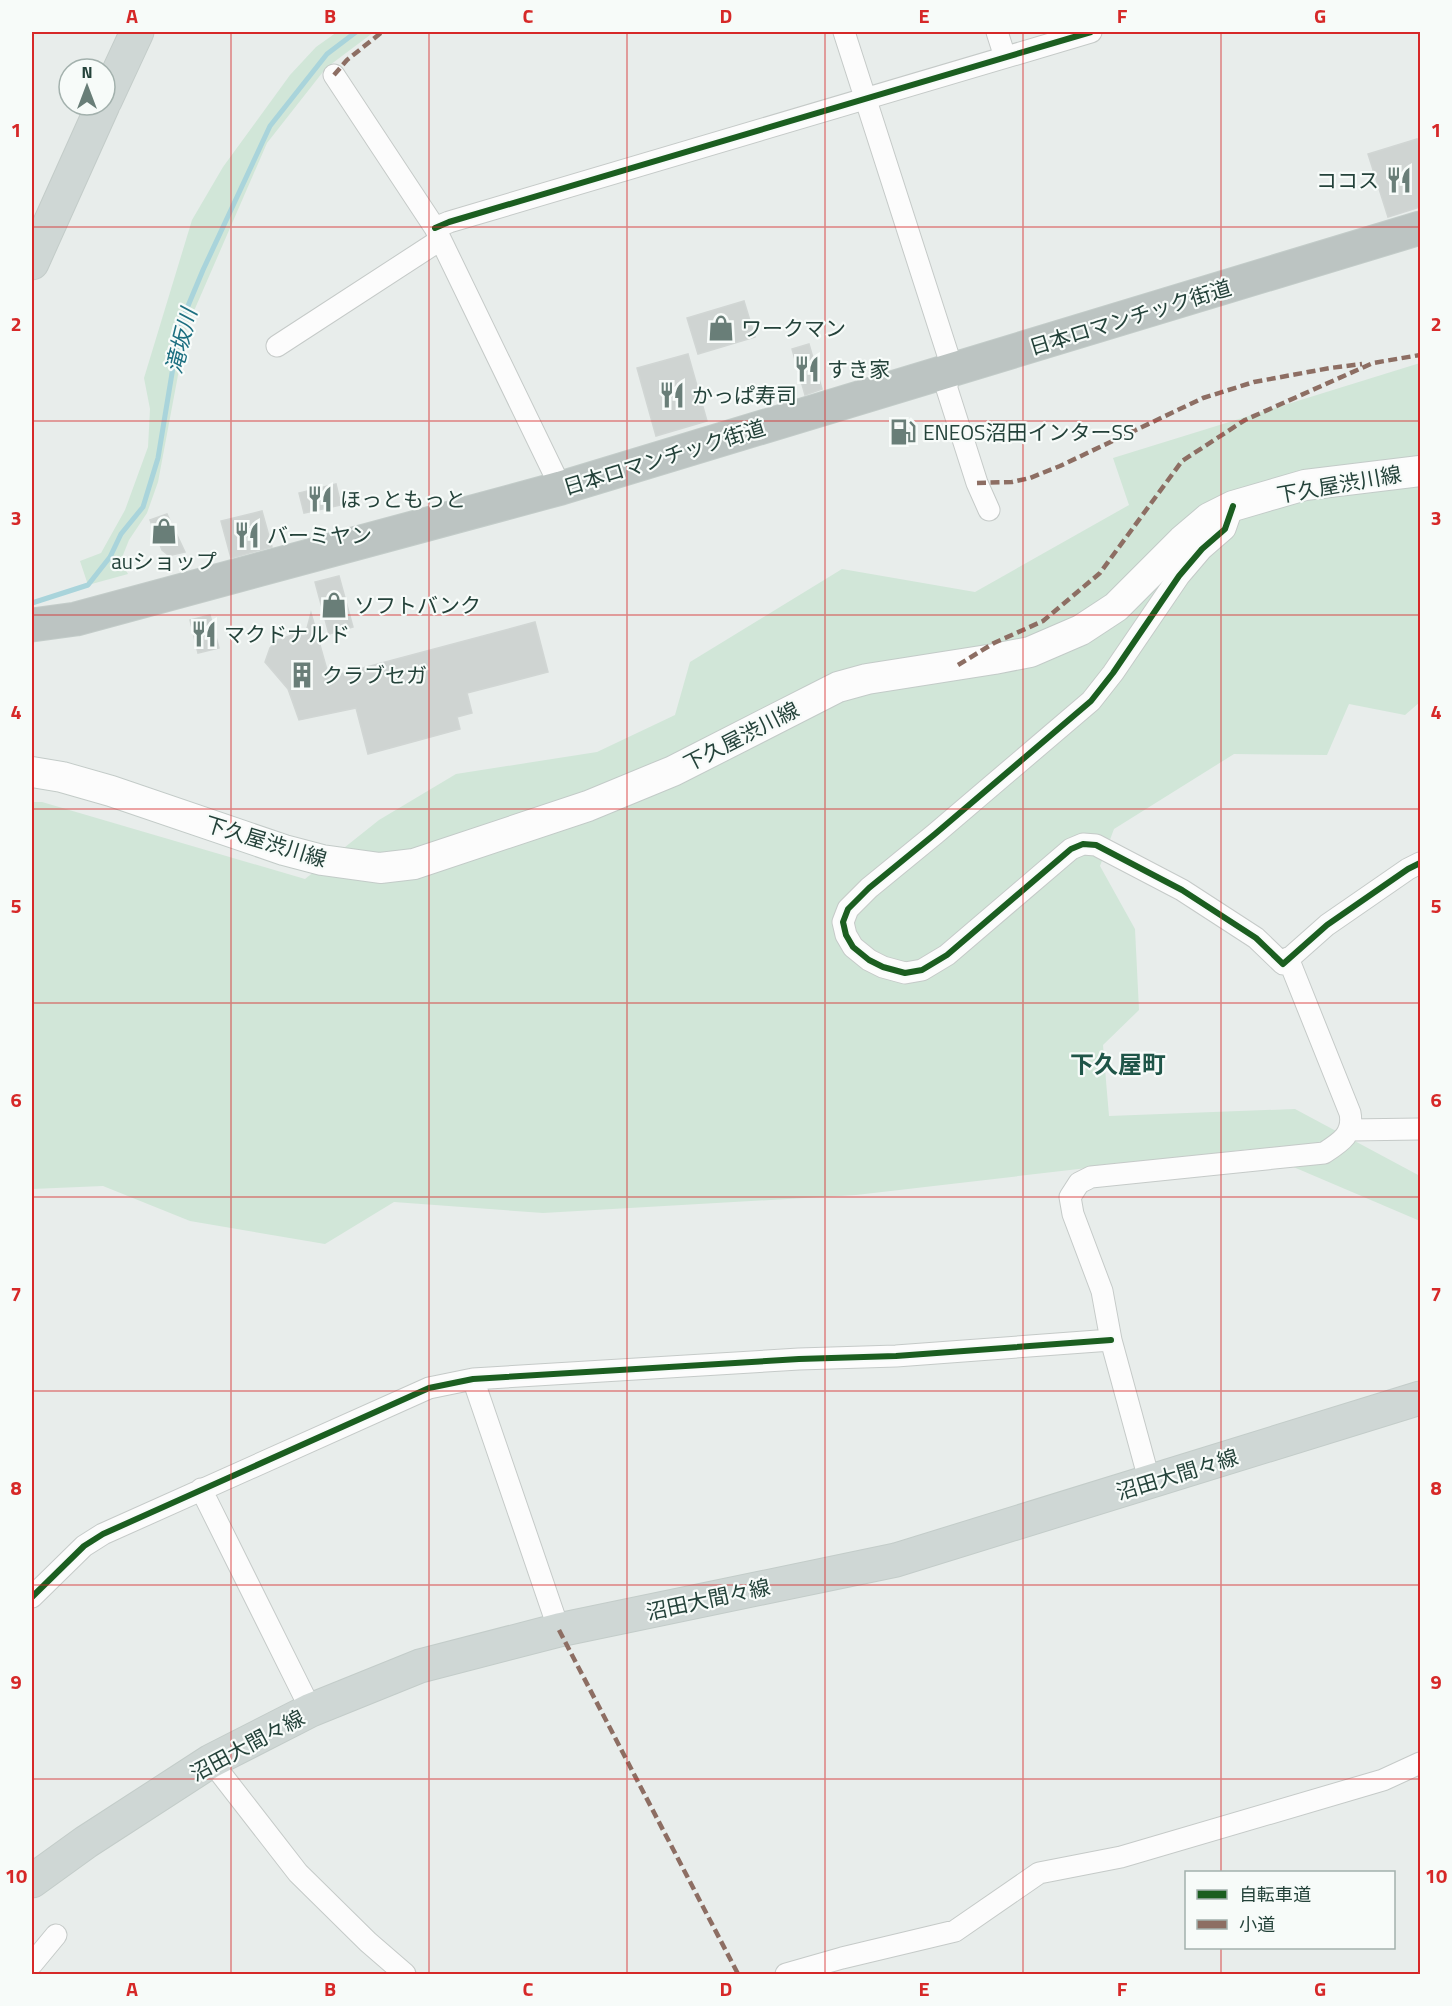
<svg xmlns="http://www.w3.org/2000/svg" width="1452" height="2006" font-family="'Titillium Web','Noto Sans JP',sans-serif">
  <style>
    .green { fill: #d1e6d8 }
    .lines { fill: none; stroke-linecap: round; stroke-linejoin: round }
    .stream { stroke: #a9d4db; stroke-width: 5 }
    .building { fill: #cfd4d2; stroke: #d1d6d4; stroke-width: 1.5 }
    .street-casing { stroke: #c5cac8; stroke-width: 23 }
    .secondary-casing { stroke: #c3cbc8; stroke-width: 32 }
    .primary-casing { stroke: #c3ccc9; stroke-width: 35 }
    .highway-casing { stroke: #c3ccc9; stroke-width: 35 }
    .street { stroke: #fcfcfc; stroke-width: 21 }
    .secondary { stroke: #fcfcfc; stroke-width: 30 }
    .primary { stroke: #cfd7d5; stroke-width: 33 }
    .highway { stroke: #bcc4c2; stroke-width: 33 }
    .quiet { stroke: #8d6e63; stroke-width: 4.5; stroke-dasharray: 9 4.5; stroke-linecap: butt }
    .cycleway-casing { stroke: #f7fbf9; stroke-width: 10 }
    .cycleway { stroke: #1b5e20; stroke-width: 6 }
    .grid { fill: none; stroke: #d62828; stroke-width: 1.5; stroke-opacity: 0.55 }
    .labels { text-anchor: middle; dominant-baseline: central; stroke-width: 4.5; stroke-linejoin: round; paint-order: stroke }
    .poi-label { font-size: 21px; fill: #24423a; stroke: #f7fbf9; text-anchor: start }
    .street-label { font-size: 21px; fill: #24423a; stroke: #f7fbf9 }
    .water-label { font-size: 22px; font-style: italic; fill: #1c6f80; stroke: #f7fbf9 }
    .quarter-label { font-size: 24px; font-weight: bold; fill: #1f5548; stroke: #f7fbf9 }
    .neatline { fill: none; stroke: #d62828; stroke-width: 2 }
    .grid-label { font-size: 20px; text-anchor: middle; font-weight: bold; fill: #d62828 }
  </style>
  <rect width="100%" height="100%" fill="#e8edeb"/>
  <path class="green" d="M337,32H374L326,68L267,143L187,327L158,482L147,513L129,540L121,560L128,574L88,585L80,561L101,553L125,510L148,447L150,409L144,378L192,220L223,167L290,75L316,47Z
    M1420,363V702L1405,715L1349,704L1327,755L1234,754L1114,829L1100,866L1135,929L1139,1010L1103,1045L1109,1116L1295,1109L1420,1176V1221L1251,1149L856,1195L543,1213L394,1202L325,1244L190,1221L103,1186L32,1189V802H42L305,879L379,820L456,774L597,752L675,715L690,662L842,569L975,592L1129,505L1113,458Z"/>
  <g class="lines">
    <path class="stream" d="M32,603L88,585L110,557L121,534L143,507L158,458L180,325L203,270L270,126L327,54L356,32"/>
  </g>
  <path class="building" d="M1417,139L1420,151V207L1388,217L1368,154Z
    M744,301L755,337L698,354L687,318Z
    M809,344L822,389L805,395L792,349Z
    M688,354L707,421L656,436L637,368Z
    M336,484L341,505L304,513L299,493Z
    M262,511L272,547L231,558L221,521Z
    M167,514L185,552L172,555L167,554L162,550L150,520Z
    M339,576L353,627L329,634L315,582Z
    M311,613L329,677L535,622L548,672L467,693L472,713L457,717L460,729L368,754L356,708L299,720L288,689L265,662L270,648L278,640L292,635L305,636Z
    M210,615L219,648L198,653L190,620Z"/>
  <g class="lines">
    <g class="street-casing">
      <path id="street" d="M844,32L948,355L947,389L977,483L989,510
        M997,32L1005,57
        M334,75L435,228L561,488
        M435,228L449,222L1091,32
        M277,346L440,240
        M1233,506L1225,529L1202,549L1179,576L1113,673L1091,701L935,834L869,888L848,909L843,922L846,935L853,947L869,960L883,967L905,973L922,970L947,955L1071,849L1083,844L1096,845L1182,890L1256,938L1283,964L1327,925L1408,869L1420,863
        M1350,1130L1420,1129
        M473,1379L559,1630
        M1150,1483L1111,1340L1102,1291L1073,1214L1070,1197L1079,1183L1091,1177L1324,1153C1341,1142 1354,1134 1350,1113L1288,958
        M201,1489L311,1710
        M32,1597L84,1546L103,1534L429,1388L473,1379L799,1359L896,1356L1111,1340
        M211,1761L298,1873L368,1942L405,1974
        M32,1964L56,1935
        M786,1974L842,1958L955,1931L1039,1873L1121,1857L1383,1780L1420,1763"/>
    </g>
    <g class="secondary-casing">
      <path id="secondary" d="M32,772L62,777L111,791L284,850L322,860L380,868L414,864L588,806L673,771L838,687L867,679L994,659L1030,652L1081,630L1116,607L1182,541L1209,518L1233,506L1305,485L1420,471"/>
    </g>
    <g class="primary-casing">
      <path id="primary" d="M105,101L137,32
        M32,263L103,105
        M32,1881L86,1842L211,1761L311,1710L420,1666L559,1630L896,1560L1420,1398"/>
    </g>
    <g class="highway-casing">
      <path id="highway" d="M32,625L76,619L561,488L1420,228"/>
    </g>
    <use href="#street" class="street"/>
    <use href="#secondary" class="secondary"/>
    <use href="#primary" class="primary"/>
    <use href="#highway" class="highway"/>
    <path class="quiet" d="M334,75L347,60L382,32
      M977,483L1012,482L1030,478L1060,466L1203,398L1254,382L1330,368L1362,364
      M958,665L994,643L1043,621L1100,573L1182,461L1245,420L1373,363L1420,355
      M559,1630L738,1974"/>
    <g class="cycleway-casing">
      <path id="cycleway" d="M435,228L449,222L1091,32
        M1233,506L1225,529L1202,549L1179,576L1113,673L1091,701L935,834L869,888L848,909L843,922L846,935L853,947L869,960L883,967L905,973L922,970L947,955L1071,849L1083,844L1096,845L1182,890L1256,938L1283,964L1327,925L1408,869L1420,863
        M32,1597L84,1546L103,1534L429,1388L473,1379L799,1359L896,1356L1111,1340"/>
    </g>
    <use href="#cycleway" class="cycleway"/>
  </g>
  <path class="grid" d="M231,32V1974M429,32V1974M627,32V1974M825,32V1974M1023,32V1974M1221,32V1872M32,227H1420M32,421H1420M32,615H1420M32,809H1420M32,1003H1420M32,1197H1420M32,1391H1420M32,1585H1420M32,1779H1420M1221,1948V1974"/>
  <defs>
    <g id="restaurant-bare" transform="scale(2.07)"><path d="M-5-6h1v4h1v-4h1v4h1v-4h1v5L-1.5 .5V6h-2V.5L-5-1ZM5-6V6H3V1.5H1.5Q1.5-4 5-6Z" fill="#697e78" stroke="#f7fbf9" stroke-width="2.5" paint-order="stroke"/></g>
    <g id="shop-bare" transform="scale(2.07)"><path d="M-5-2.5h2.3a2.7 3.5 0 0 1 5.4 0H5L5.5 6h-11ZM-1.5-2.5h3a1.5 2.3 0 0 0-3 0Z" fill="#697e78" stroke="#f7fbf9" stroke-width="2.5" paint-order="stroke"/></g>
    <g id="fuel-bare" transform="scale(2.07)"><path d="M-5.5-6h7V0h2V4h1.3V-2.5L3-4.5l.8-.8L6-3V5H2.5V1h-1V6h-7ZM-4.2-4.7v3.2H.2V-4.7Z" fill="#697e78" stroke="#f7fbf9" stroke-width="2.5" paint-order="stroke"/></g>
    <g id="building-bare" transform="scale(2.07)"><path d="M-4-6H4V6H1V3H-1V6H-4ZM-2.5-4.3h1.7v1.8h-1.7ZM.8-4.3h1.7v1.8H.8ZM-2.5-1h1.7V.8h-1.7ZM.8-1h1.7V.8H.8Z" fill="#697e78" stroke="#f7fbf9" stroke-width="2.5" paint-order="stroke"/></g>
  </defs>
  <g fill-rule="evenodd">
    <use href="#restaurant-bare" x="1399" y="180"/>
    <use href="#shop-bare" x="721" y="328"/>
    <use href="#restaurant-bare" x="807" y="369"/>
    <use href="#restaurant-bare" x="672" y="395"/>
    <use href="#fuel-bare" x="903" y="432"/>
    <use href="#restaurant-bare" x="320" y="499"/>
    <use href="#shop-bare" x="164" y="531"/>
    <use href="#restaurant-bare" x="247" y="535"/>
    <use href="#shop-bare" x="334" y="605"/>
    <use href="#restaurant-bare" x="204" y="634"/>
    <use href="#building-bare" x="302" y="675"/>
  </g>
  <g class="labels">
    <g class="poi-label">
      <text x="1379" y="180" text-anchor="end">ココス</text>
      <text x="741" y="328">ワークマン</text>
      <text x="827" y="369">すき家</text>
      <text x="692" y="395">かっぱ寿司</text>
      <text x="923" y="432">ENEOS沼田インターSS</text>
      <text x="340" y="499">ほっともっと</text>
      <text x="267" y="535">バーミヤン</text>
      <text x="164" y="561" text-anchor="middle">auショップ</text>
      <text x="354" y="605">ソフトバンク</text>
      <text x="224" y="634">マクドナルド</text>
      <text x="322" y="675">クラブセガ</text>
    </g>
    <g class="street-label">
      <text transform="translate(1130 317) rotate(-17)">日本ロマンチック街道</text>
      <text transform="translate(664 457) rotate(-17)">日本ロマンチック街道</text>
      <text transform="translate(1339 484) rotate(-10)">下久屋渋川線</text>
      <text transform="translate(741 736) rotate(-27)">下久屋渋川線</text>
      <text transform="translate(266 841) rotate(17)">下久屋渋川線</text>
      <text transform="translate(1177 1474) rotate(-17)">沼田大間々線</text>
      <text transform="translate(708 1599) rotate(-12)">沼田大間々線</text>
      <text transform="translate(247 1745) rotate(-28)">沼田大間々線</text>
    </g>
    <g class="water-label">
      <text transform="translate(181 341) rotate(-76)">滝坂川</text>
    </g>
    <g class="quarter-label">
      <text x="1118" y="1064">下久屋町</text>
    </g>
  </g>
  <rect width="1452" height="2006" fill="none" stroke="#f7fbf9" stroke-width="66"/>
  <rect x="1185" y="1871" width="210" height="78" fill="#f7fbf9" stroke="#a3b1ad" stroke-width="1.5"/>
  <rect x="1197" y="1890" width="30" height="9" fill="#1b5e20" stroke="#a3b1ad" stroke-width="1.5"/>
  <text x="1239" y="1901" font-size="18" fill="#24423a">自転車道</text>
  <rect x="1197" y="1920" width="30" height="9" fill="#8d6e63" stroke="#a3b1ad" stroke-width="1.5"/>
  <text x="1239" y="1931" font-size="18" fill="#24423a">小道</text>
  <g transform="translate(87 87)"><circle r="28" fill="#f7fbf9" stroke="#a3b1ad" stroke-width="1.5"/>
  <path d="M0-4.5L10 22L0 15L-10 22Z" fill="#697e78"/>
  <text y="-9" font-size="16" font-weight="bold" text-anchor="middle" fill="#24423a">N</text>
  </g>
  <rect x="33" y="33" width="1386" height="1940" class="neatline"/>
  <g class="grid-label">
    <text x="132" y="23">A</text>
    <text x="330" y="23">B</text>
    <text x="528" y="23">C</text>
    <text x="726" y="23">D</text>
    <text x="924" y="23">E</text>
    <text x="1122" y="23">F</text>
    <text x="1320" y="23">G</text>
    <text x="16" y="137">1</text>
    <text x="1436" y="137">1</text>
    <text x="16" y="331">2</text>
    <text x="1436" y="331">2</text>
    <text x="16" y="525">3</text>
    <text x="1436" y="525">3</text>
    <text x="16" y="719">4</text>
    <text x="1436" y="719">4</text>
    <text x="16" y="913">5</text>
    <text x="1436" y="913">5</text>
    <text x="16" y="1107">6</text>
    <text x="1436" y="1107">6</text>
    <text x="16" y="1301">7</text>
    <text x="1436" y="1301">7</text>
    <text x="16" y="1495">8</text>
    <text x="1436" y="1495">8</text>
    <text x="16" y="1689">9</text>
    <text x="1436" y="1689">9</text>
    <text x="16" y="1883">10</text>
    <text x="1436" y="1883">10</text>
    <text x="132" y="1996">A</text>
    <text x="330" y="1996">B</text>
    <text x="528" y="1996">C</text>
    <text x="726" y="1996">D</text>
    <text x="924" y="1996">E</text>
    <text x="1122" y="1996">F</text>
    <text x="1320" y="1996">G</text>
  </g>
</svg>
